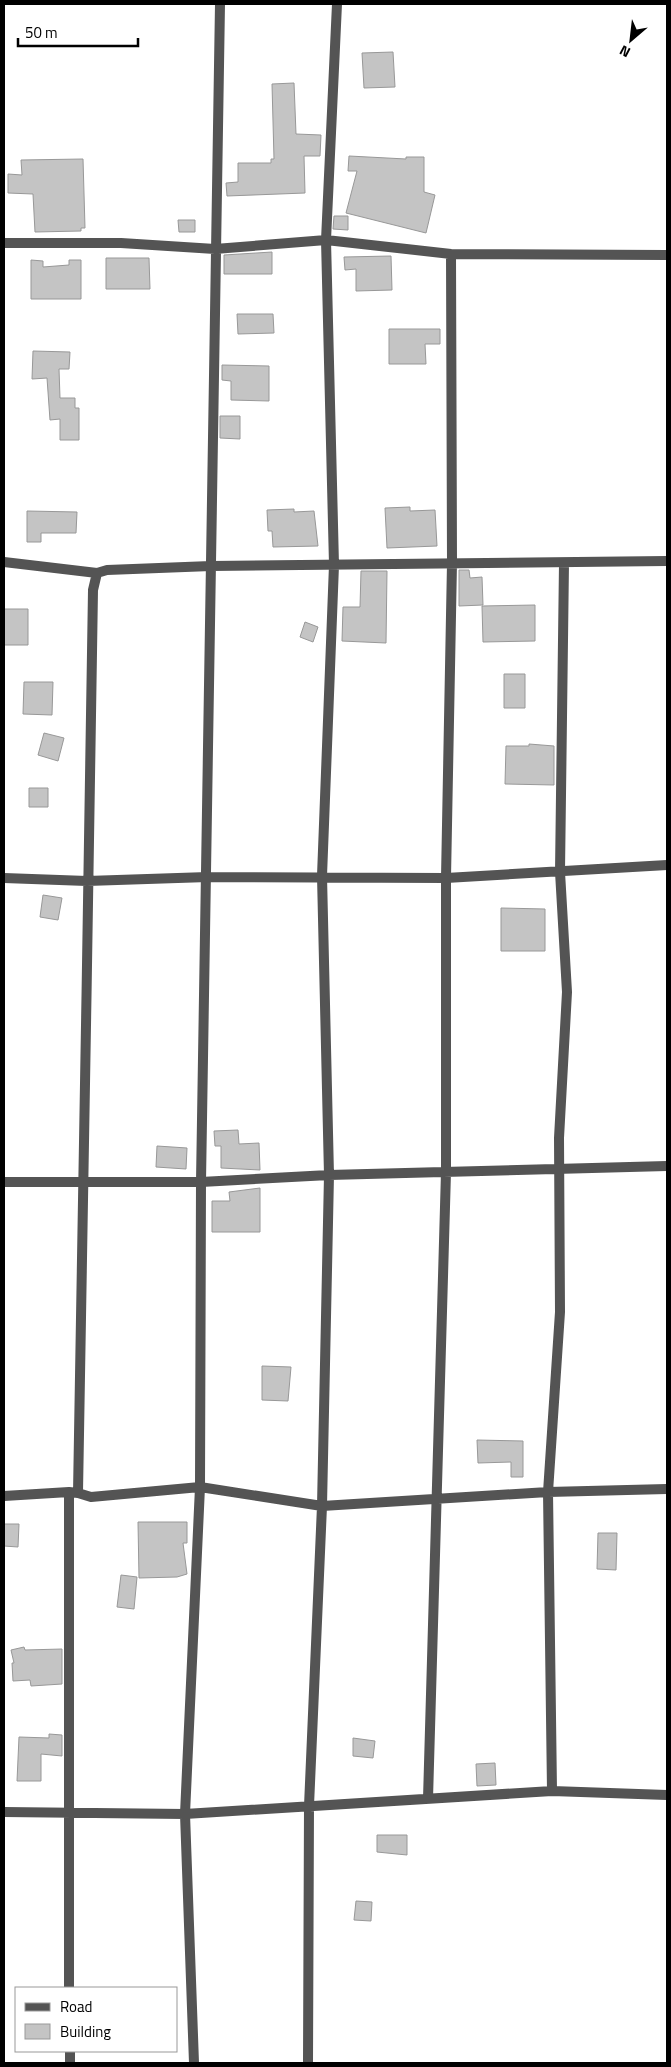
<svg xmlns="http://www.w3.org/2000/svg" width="671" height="2067" font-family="'Titillium Web',sans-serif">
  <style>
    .building { fill: #c4c4c4; stroke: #989898 }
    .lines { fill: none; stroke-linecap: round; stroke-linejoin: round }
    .street { stroke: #545454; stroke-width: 10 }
  </style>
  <rect width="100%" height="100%" fill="#fff"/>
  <path class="building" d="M393,52L395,87L364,88L362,53Z
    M294,83L296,134L321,135L320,156H304L305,193L227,196L226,183L238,182V163H271V159H274L272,84Z
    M349,156L406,159V157H424V192L435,195L426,233L346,213L357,171H348Z
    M83,159L85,228H81V231L35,232L33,194L8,193V174L22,175L21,160Z
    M334,216H348V230L333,229Z
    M178,220H195V232H179Z
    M272,252V274H224V255Z
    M391,256L392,290L356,291V269L345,270L344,257Z
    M106,258H149L150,289H106Z
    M31,260L43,261V267L69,265V260H81V299H31Z
    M237,314H273L274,333L238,334Z
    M389,329H440V344H425L426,364H389Z
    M33,351L70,352L69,369H59L60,398H75V408H79V440H60V419L50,420L47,378L32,379Z
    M222,365L269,366V401L231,400V381L222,380Z
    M220,416H240V439L220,438Z
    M410,507V511L435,510L437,546L387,548L385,508Z
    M294,509V512L314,511L318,546L273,547L272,531H268L267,510Z
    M27,511L77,512L76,533H41V542H27Z
    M459,570H469L470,578L482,577L483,605L459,606Z
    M361,571H387L386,643L342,641L343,607H360Z
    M535,605V641L483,642L482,606Z
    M4,609H28V645H4Z
    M305,622L318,627L313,642L300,637Z
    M504,674H525V708H504Z
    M24,682H53L52,715L23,714Z
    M44,733L64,738L58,761L38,755Z
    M529,744L554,746V785L505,784L506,746H529Z
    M29,788H48V807H29Z
    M43,895L62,898L58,920L40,917Z
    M501,908L545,909V951H501Z
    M238,1130L239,1144L259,1143L260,1170L221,1168V1146H215L214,1131Z
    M157,1146L187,1148L186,1169L156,1167Z
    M260,1188V1232H212V1201H230L229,1192Z
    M262,1366L291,1367L288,1401L262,1400Z
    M477,1440L523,1441V1477H511V1462L478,1463Z
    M138,1522H187V1543H183L187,1574L177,1577L139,1578Z
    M4,1524H19L18,1547L4,1546Z
    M598,1533H617L616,1570L597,1569Z
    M121,1575L137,1577L134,1609L117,1607Z
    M24,1647L25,1650L62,1649V1684L31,1686L30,1680L13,1681L12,1663H14L11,1650Z
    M49,1734L62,1735V1756L41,1754V1781H17L19,1737L49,1738Z
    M353,1738L375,1741L373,1758L353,1756Z
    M495,1763L496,1785L477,1786L476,1764Z
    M377,1835H407V1855L377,1852Z
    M356,1901L372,1902L371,1921L354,1920Z"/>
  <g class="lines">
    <path class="street" d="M4,243H121L215,249L326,240L451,254L667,255
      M667,561L211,566L107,570L97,573L93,590C87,891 85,1192 78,1493L91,1497L200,1487L322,1506L548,1492L667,1489
      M4,562L97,573
      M4,878L87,881L208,877L446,878L667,865
      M4,1182H201L329,1175L667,1166
      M4,1496L69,1492
      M552,1791L548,1492L560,1312L559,1138L567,992L560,872L564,563
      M428,1799L446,1172V878L452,563L451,254
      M4,1812L185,1814L552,1791L667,1795
      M69,1988V1492L78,1493
      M70,2051V2063
      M194,2063L185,1814L200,1487L201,1182L220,4
      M308,2063L309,1806L322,1506L329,1175L322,876L334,565L326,240L337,4"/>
  </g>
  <rect width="671" height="2067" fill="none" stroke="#000000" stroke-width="10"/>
  <rect x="15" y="1987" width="162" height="65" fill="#ffffff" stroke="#999999"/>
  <rect x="25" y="2003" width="25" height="8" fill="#545454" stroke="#999999"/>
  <text x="60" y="2012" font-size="15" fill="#000000">Road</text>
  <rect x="25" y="2024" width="25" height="15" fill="#c4c4c4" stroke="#999999"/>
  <text x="60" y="2037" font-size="15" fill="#000000">Building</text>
  <g transform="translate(631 40) rotate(208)" stroke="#ffffff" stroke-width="4" paint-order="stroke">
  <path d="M0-4L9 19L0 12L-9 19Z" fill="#000000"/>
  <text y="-8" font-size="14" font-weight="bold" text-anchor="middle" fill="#000000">N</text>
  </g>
  <path d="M18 38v8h120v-8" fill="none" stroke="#000000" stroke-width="2.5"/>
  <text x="25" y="38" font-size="15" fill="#000000" stroke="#ffffff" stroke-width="4" paint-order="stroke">50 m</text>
</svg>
